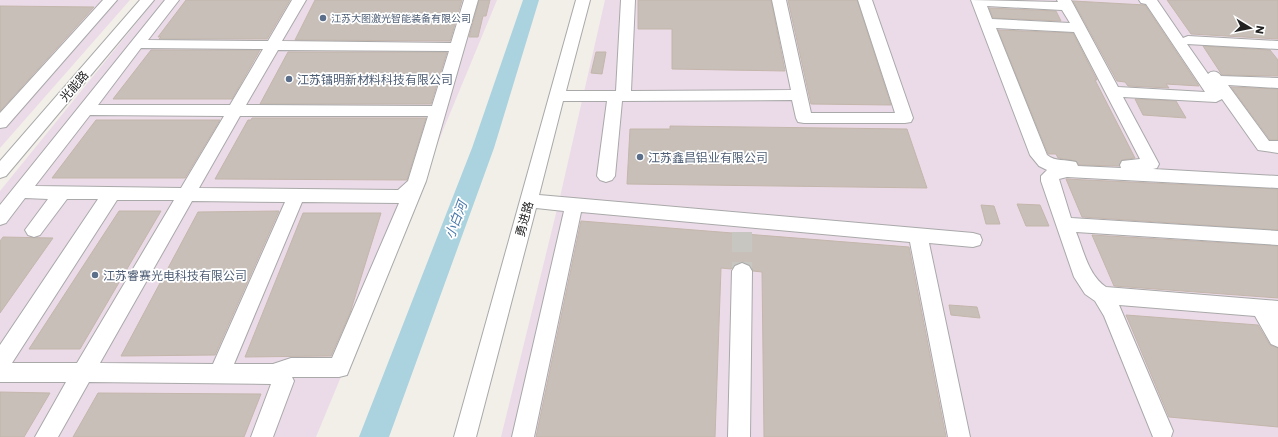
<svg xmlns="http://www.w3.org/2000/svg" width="1278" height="437" font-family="Poppins,'Noto Sans SC',sans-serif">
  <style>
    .industrial { fill: #ebdbe8 }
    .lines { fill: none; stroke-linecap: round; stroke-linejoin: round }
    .river { fill: #aad3df; fill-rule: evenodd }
    .building { fill: #c7bfb8; stroke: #c4b6ab }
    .minor-tunnel { stroke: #c8c6c1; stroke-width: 20; stroke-dasharray: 20 10; stroke-linecap: butt }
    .minor-casing { stroke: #a9a9a9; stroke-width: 2 }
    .minor { fill: #fff; fill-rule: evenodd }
    .service-dot { fill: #5c6f8a; stroke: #fff; stroke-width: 1.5 }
    .labels { text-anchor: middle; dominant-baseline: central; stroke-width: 3.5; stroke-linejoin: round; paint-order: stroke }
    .far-service-label { font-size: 10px; fill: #4e5e75; stroke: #fff; text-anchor: start }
    .service-label { font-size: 12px; fill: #4e5e75; stroke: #fff; text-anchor: start }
    .street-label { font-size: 12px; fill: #222; stroke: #fff }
    .water-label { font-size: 13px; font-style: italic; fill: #4a7aab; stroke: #fff }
  </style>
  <rect width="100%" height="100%" fill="#f2efe9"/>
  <path class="industrial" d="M0,0H130L0,148Z
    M155,0H497L316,437H0V191Z
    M605,0H1278V437H501L560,197Z"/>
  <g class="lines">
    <path class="river" d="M523,0H539L494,148L389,437H359L472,148Z"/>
  </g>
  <path class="building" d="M186,0H290L267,39H159L161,37H158Z
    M315,0H462L450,41L295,40Z
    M479,0H490L486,16H483L478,37H469Z
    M638,0H771L785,71L672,69V29H638Z
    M788,0H857L891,105L811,104Z
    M1167,0H1278V39L1191,34Z
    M1073,1L1145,5L1199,86L1166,84L1169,88L1128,86L1125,82L1117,81Z
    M0,6L94,7L0,111Z
    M989,8L1056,11L1061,21L993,18Z
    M998,30L1073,33L1097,80H1095L1135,158L1122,160L1119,166L1079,165L1076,161L1058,158L1056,154H1048Z
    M1203,46L1270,50L1278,60V76L1222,75Z
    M151,50H260L232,99H113Z
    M288,52H447L431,104H260Z
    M596,52H606L602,74L591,73Z
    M1231,87L1278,89V140H1270Z
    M1135,99L1176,101L1186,118L1143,115Z
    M252,118H426L407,180L215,179L248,120H251Z
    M96,120H220L185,178H52Z
    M670,126L907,129L927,188L627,184L630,129H670Z
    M1066,179L1278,189V230L1082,217Z
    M1017,204L1040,205L1049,226H1026Z
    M981,205L994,206L1000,224H986Z
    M119,211H161L80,349H29Z
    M279,211L215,355L121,356L198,212Z
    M303,213H381L350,313L331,356L245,357Z
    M581,221L909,247L946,437H764L762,272L753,271L750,265L743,262L734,265L731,269L721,268L715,437H536Z
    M1092,235L1278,246V298L1114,286Z
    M3,237L53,238L0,313V241Z
    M949,305L977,307L980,318L951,315Z
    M1126,315L1258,325L1270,345L1278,348V427L1169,417Z
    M0,392L50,393L24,437H0Z
    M98,393L261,394L244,437H73Z"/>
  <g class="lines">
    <path class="minor-tunnel" d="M742,232V271"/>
    <g class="minor-casing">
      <path id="minor" d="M103,0H117L6,127L0,128V113Z
        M140,0H154L6,176L0,178V161Z
        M165,0H179L148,40L268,41L292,0H306L282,41L451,43L464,0H478L426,181L347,375L339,377H292L294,381L273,437H251L271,384L89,382L58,437H35L66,382H0V345L98,199H67L40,235L34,237L28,235L25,230L48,199L25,198L6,223L0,225V205ZM141,48L263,49L230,105H98ZM278,50L449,51L432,106L246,105ZM90,115L224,116L181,188L35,186ZM240,116H428L408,181L398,190L199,188ZM117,200H174L77,363H12ZM192,201L285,202L213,364L100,363ZM302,202L399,203L332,358H291L273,364H234Z
        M576,0H590L566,91H616L621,0H635L631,91L791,90L772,0H786L811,113H895L858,0H872L913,118L911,122L905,123H804L798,122L796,118L792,100L622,101L615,176L612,180L606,182L600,180L597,176L607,101H563L539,195L973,233L980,235L982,240L980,245L973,247L929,243L970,437H948L910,242L581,212L534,437H512L564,211L536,208L476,437H454Z
        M971,0L1058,2L1057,0H1071L1118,87L1205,92L1146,4L1141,3L1139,0H1157L1183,38L1188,36L1278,41V49L1187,44L1208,74C1212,70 1218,71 1221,76L1278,78V88L1228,85L1269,141H1278V153L1258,150L1222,99L1216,102L1123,97L1159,164L1157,168L1153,169L1278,176V188L1067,177L1059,179L1071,218L1278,231V245L1076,232C1084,251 1088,275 1106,287L1278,301V347L1271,344L1255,316L1119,305L1173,431L1171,437H1153L1104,316L1095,301L1085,294L1074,277L1041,181V176L1047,170L1039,166L1030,155ZM987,6L1062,10L1070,23L992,19ZM996,28L1074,32L1140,159L1122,161L1120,165L1121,168L1078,166L1076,162C1065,159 1056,162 1047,155Z
        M742,263L749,266L752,271L750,437H728L732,271L735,266Z"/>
    </g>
    <use href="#minor" class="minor"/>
  </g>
  <g class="service-dot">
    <circle cx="323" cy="18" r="4"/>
    <circle cx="289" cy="79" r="4"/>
    <circle cx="640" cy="157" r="4"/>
    <circle cx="95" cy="275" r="4"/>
  </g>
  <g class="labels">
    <g class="far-service-label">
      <text x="331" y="18">江苏大图激光智能装备有限公司</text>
    </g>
    <g class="service-label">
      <text x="297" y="79">江苏镭明新材料科技有限公司</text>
      <text x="648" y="157">江苏鑫昌铝业有限公司</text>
      <text x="103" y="275">江苏睿赛光电科技有限公司</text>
    </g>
    <g class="street-label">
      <text transform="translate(74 86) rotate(-49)">光能路</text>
      <text transform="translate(524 219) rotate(-75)">勇进路</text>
    </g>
    <g class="water-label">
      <text transform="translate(456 220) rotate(-69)">小白河</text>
    </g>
  </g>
  <g transform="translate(1250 28) rotate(100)" stroke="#ffffff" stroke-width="3" paint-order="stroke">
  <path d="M0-3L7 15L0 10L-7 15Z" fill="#222222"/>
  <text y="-6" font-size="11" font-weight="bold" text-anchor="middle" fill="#222222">N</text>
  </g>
</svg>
